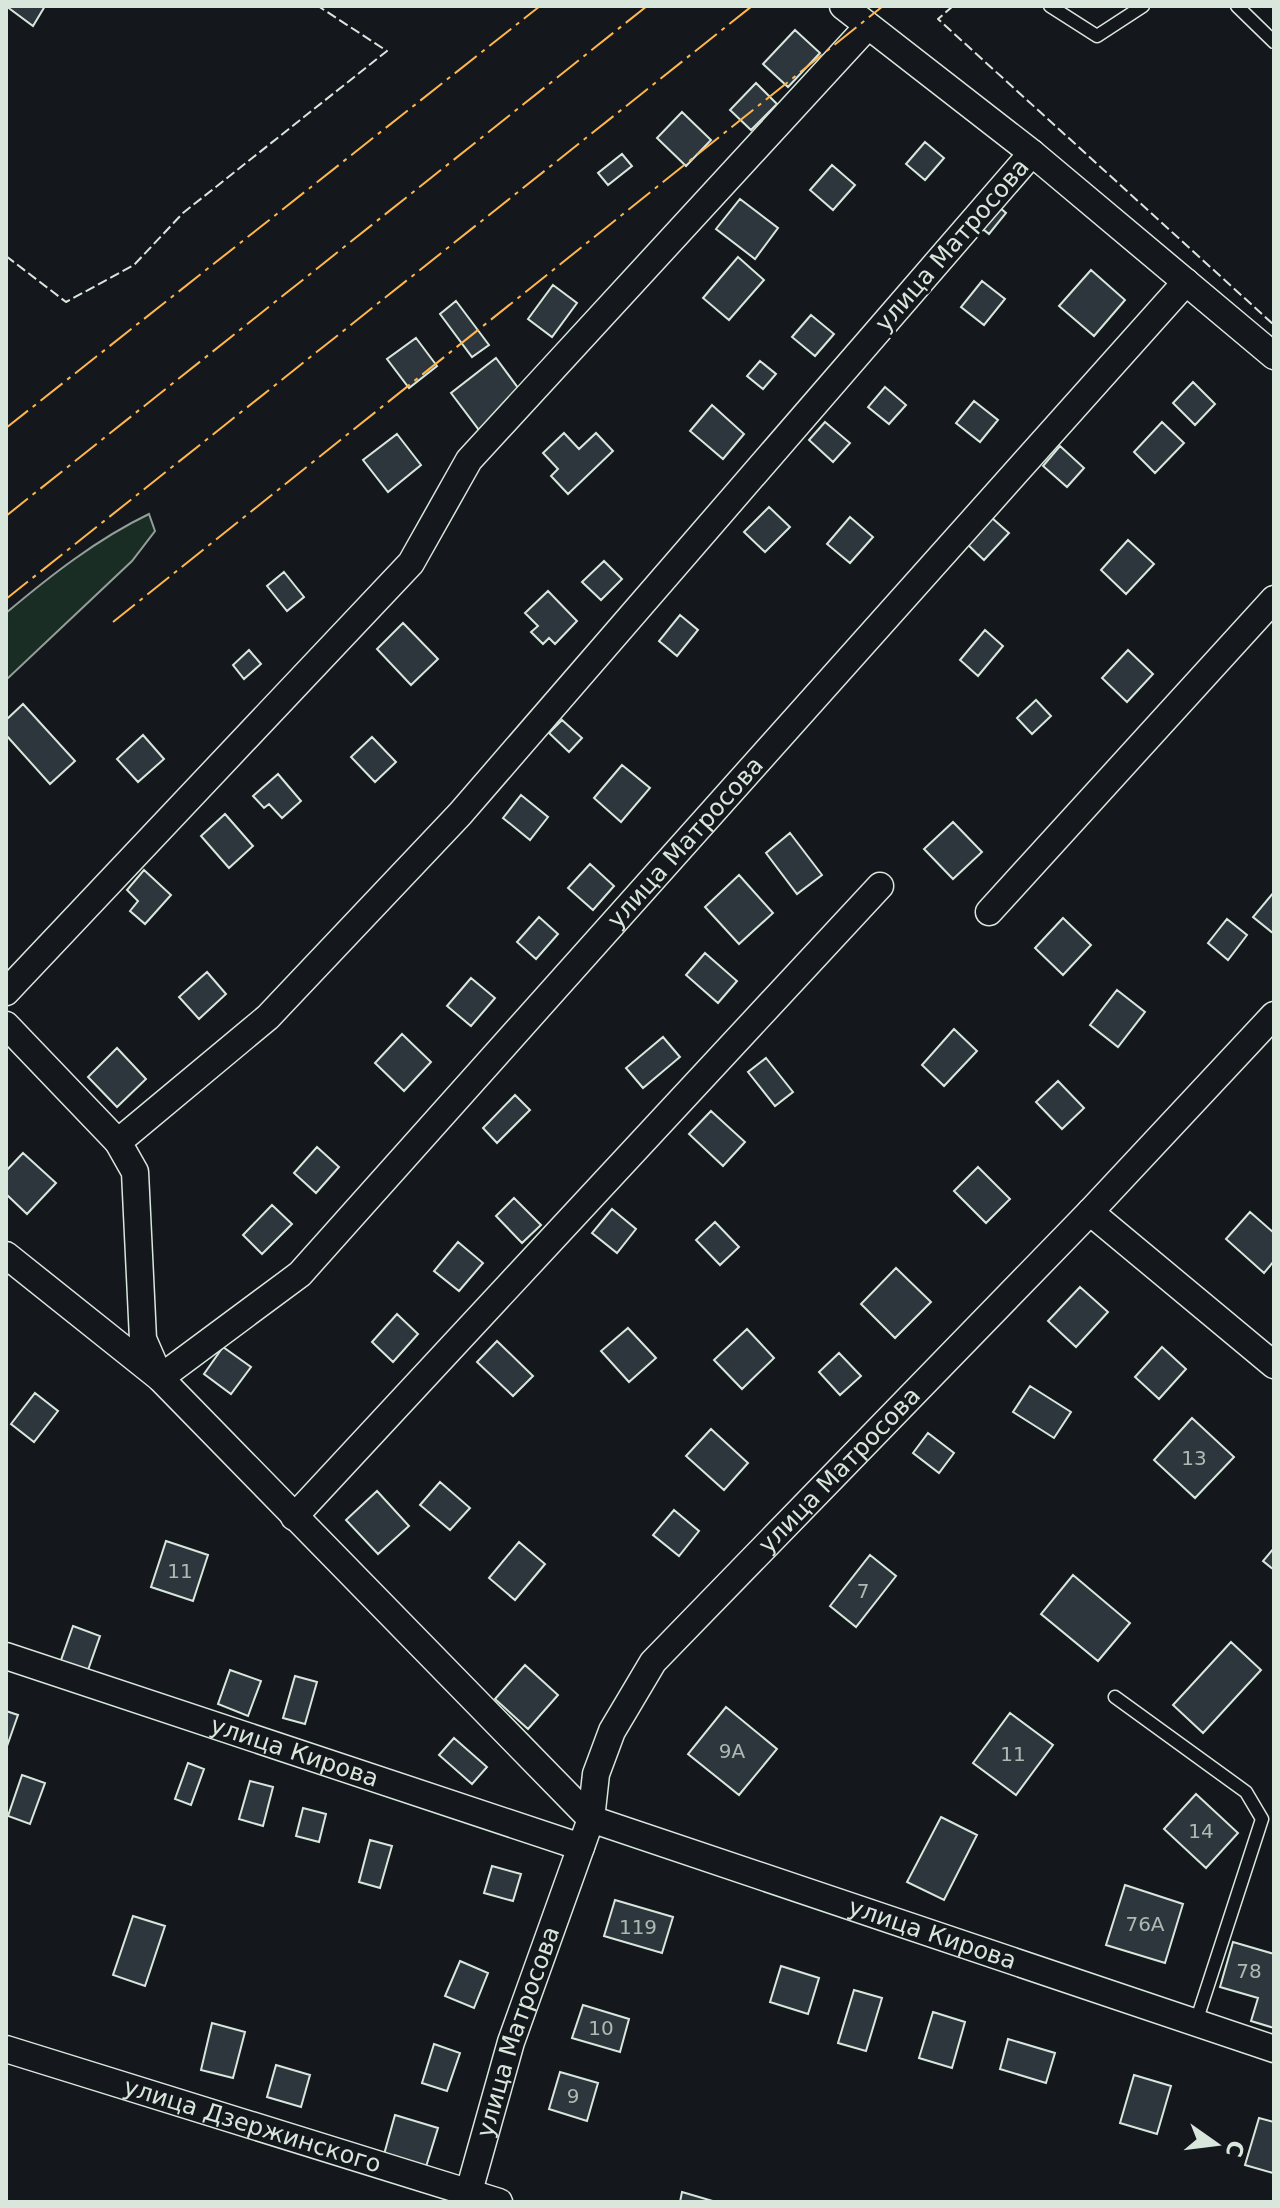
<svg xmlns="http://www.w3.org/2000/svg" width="1280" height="2208" font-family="'DejaVu Sans',sans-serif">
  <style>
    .green { fill: #1a2d24; stroke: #939e99; stroke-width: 2 }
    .building { fill: #2c363c; stroke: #d8e6dc; stroke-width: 2 }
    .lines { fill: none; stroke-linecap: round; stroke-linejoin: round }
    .lane-casing { stroke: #d8e6dc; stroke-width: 15 }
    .street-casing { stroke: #d8e6dc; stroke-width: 29 }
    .lane { stroke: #14181c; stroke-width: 12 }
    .street { stroke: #14181c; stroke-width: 26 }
    .fence { stroke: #d8e6dc; stroke-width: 2; stroke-dasharray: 10 4; stroke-linecap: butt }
    .power { stroke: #ffb74d; stroke-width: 2; stroke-dasharray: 28 6 4 6; stroke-linecap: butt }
    .labels { text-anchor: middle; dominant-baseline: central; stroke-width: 6; stroke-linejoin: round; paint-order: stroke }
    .number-label { font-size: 20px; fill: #adbab4 }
    .street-label { font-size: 24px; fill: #d8e6dc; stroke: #14181c }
  </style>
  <rect width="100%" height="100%" fill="#14181c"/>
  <path class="green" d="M149,514L155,531L132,561L6,680V613C50,576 97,539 149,514Z"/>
  <path class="building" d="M6,6H45L33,26Z
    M795,30L820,53L788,87L763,64Z
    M756,83L777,104L751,130L730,110Z
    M682,112L711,140L686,166L657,138Z
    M925,142L944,158L925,180L906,164Z
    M622,154L632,166L608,185L598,173Z
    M832,165L855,185L833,210L810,190Z
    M740,199L778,228L755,259L716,229Z
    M994,203L1006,213L989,234L977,224Z
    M738,257L764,280L729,320L703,298Z
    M1091,270L1125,300L1094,336L1059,306Z
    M982,281L1005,299L984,325L961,307Z
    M553,285L577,303L552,337L528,319Z
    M456,301L489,345L472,357L440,314Z
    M811,315L834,334L815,356L792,337Z
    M416,338L437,366L409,388L387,359Z
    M496,358L524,396L479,430L451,393Z
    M760,361L776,374L763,389L747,376Z
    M1193,382L1215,404L1195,425L1173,403Z
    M885,387L906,405L889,424L868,407Z
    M974,401L998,420L980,442L956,423Z
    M712,405L744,434L723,459L690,431Z
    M825,422L850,443L833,462L809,440Z
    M1162,422L1184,443L1155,473L1134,452Z
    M564,433L579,449L596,433L613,451L568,494L551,476L558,469L543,453Z
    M397,434L421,465L388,492L363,460Z
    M1060,446L1084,468L1067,487L1043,466Z
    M769,507L790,527L765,552L744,532Z
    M850,517L873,537L850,563L827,544Z
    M992,518L1009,533L984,560L967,544Z
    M1128,540L1154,564L1126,594L1101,570Z
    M604,561L622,579L601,600L582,582Z
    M284,572L304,597L287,611L267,586Z
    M548,591L577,621L555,644L549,638L543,644L531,632L538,626L525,613Z
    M680,615L698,630L677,656L659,641Z
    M403,623L438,659L411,685L377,649Z
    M985,630L1003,646L978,676L960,660Z
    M249,650L261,664L244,679L233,665Z
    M1128,650L1153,674L1127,702L1102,678Z
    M1036,700L1051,716L1032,734L1017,718Z
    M23,704L75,761L50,784L6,735V720Z
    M562,720L582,738L569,752L549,733Z
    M143,735L164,759L138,782L117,759Z
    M372,737L396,762L375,782L351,757Z
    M622,765L650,788L621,822L594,798Z
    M278,774L301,801L282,818L269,804L264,808L253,796Z
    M521,795L548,817L530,840L503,818Z
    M225,814L253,846L229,868L201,836Z
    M953,822L982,852L953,879L924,849Z
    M790,833L822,875L797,894L766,853Z
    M590,864L614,886L593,910L568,888Z
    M144,870L171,895L145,924L130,911L138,901L127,890Z
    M739,875L773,913L739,944L705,907Z
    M1274,892V934L1253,917Z
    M539,917L558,934L536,959L517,942Z
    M1063,918L1091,945L1063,975L1035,948Z
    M1227,919L1247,935L1228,960L1208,943Z
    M705,953L737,981L718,1003L686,975Z
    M207,972L226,994L199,1019L179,997Z
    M471,978L495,998L471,1026L447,1006Z
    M1117,990L1145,1012L1118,1047L1090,1025Z
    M954,1029L977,1051L944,1086L922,1065Z
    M402,1034L431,1062L404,1091L375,1063Z
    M663,1037L680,1057L643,1088L626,1068Z
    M117,1048L146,1079L117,1107L88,1077Z
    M766,1058L793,1092L775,1106L748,1072Z
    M1058,1081L1084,1108L1062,1129L1036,1102Z
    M515,1095L530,1110L497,1143L483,1128Z
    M711,1111L745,1142L723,1166L689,1134Z
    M317,1147L339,1167L316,1193L294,1173Z
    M23,1153L56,1183L27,1214L6,1194V1171Z
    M978,1167L1010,1199L986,1223L954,1191Z
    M514,1198L541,1225L522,1243L496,1216Z
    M272,1205L292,1224L262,1254L243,1235Z
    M612,1209L636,1229L617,1253L592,1233Z
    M1250,1212L1274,1233V1261L1264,1273L1226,1239Z
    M715,1222L739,1247L720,1265L696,1240Z
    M458,1242L483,1263L459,1291L434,1271Z
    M896,1268L931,1302L895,1338L861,1304Z
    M1080,1287L1108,1312L1076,1347L1048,1321Z
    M397,1314L418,1334L393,1362L372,1342Z
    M628,1328L656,1358L629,1382L601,1351Z
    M747,1329L774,1358L742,1389L714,1360Z
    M497,1341L533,1376L513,1396L477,1362Z
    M223,1347L251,1367L231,1394L204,1374Z
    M1162,1347L1186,1369L1159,1399L1135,1377Z
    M839,1353L861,1376L840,1395L819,1372Z
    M1030,1386L1071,1412L1054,1438L1013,1412Z
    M35,1393L58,1411L34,1442L11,1424Z
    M1192,1418L1234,1457L1195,1498L1154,1460Z
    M711,1429L748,1463L724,1490L686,1456Z
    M928,1433L954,1453L939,1473L913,1453Z
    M440,1482L470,1508L450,1530L420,1505Z
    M377,1491L409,1526L378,1554L346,1520Z
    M674,1510L699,1531L679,1556L653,1535Z
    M166,1541L208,1555L193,1601L151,1587Z
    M519,1542L545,1564L515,1600L489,1578Z
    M1274,1548V1570L1263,1561Z
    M870,1555L896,1576L856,1627L830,1606Z
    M1073,1575L1130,1623L1098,1661L1041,1614Z
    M73,1626L100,1636L87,1673L60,1663Z
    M1231,1642L1261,1670L1203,1733L1173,1705Z
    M525,1665L558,1695L528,1729L495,1699Z
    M230,1670L261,1681L248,1716L218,1704Z
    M295,1676L317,1682L305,1724L283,1718Z
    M726,1707L777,1749L739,1795L688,1754Z
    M6,1711L18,1715L6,1749Z
    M1010,1713L1053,1745L1016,1795L973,1763Z
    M454,1738L487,1767L472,1784L439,1755Z
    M188,1763L204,1769L191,1805L175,1799Z
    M22,1775L45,1783L30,1824L8,1816Z
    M250,1781L273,1787L263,1826L239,1819Z
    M1196,1794L1238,1833L1206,1868L1164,1829Z
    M303,1808L326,1814L319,1842L296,1836Z
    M941,1817L977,1835L944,1900L907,1882Z
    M370,1840L392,1846L380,1888L359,1882Z
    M492,1866L521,1874L513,1901L484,1893Z
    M1125,1885L1183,1904L1165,1963L1106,1945Z
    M615,1900L673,1917L662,1953L604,1936Z
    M133,1916L165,1926L145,1986L113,1975Z
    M1233,1942L1274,1954V2028L1251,2021L1258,1998L1220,1987Z
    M460,1961L488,1973L474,2008L445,1996Z
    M781,1966L819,1978L808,2014L770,2002Z
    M854,1990L882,1998L866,2051L838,2043Z
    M583,2005L629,2019L620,2052L572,2038Z
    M933,2012L965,2022L952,2068L919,2058Z
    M212,2023L245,2032L233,2078L201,2070Z
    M1008,2039L1055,2053L1046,2083L1000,2069Z
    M434,2044L460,2053L447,2091L422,2083Z
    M276,2065L310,2075L301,2107L267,2097Z
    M560,2072L598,2083L587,2121L549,2109Z
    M1134,2075L1171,2086L1157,2134L1120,2123Z
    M395,2115L438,2128L425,2170L383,2158Z
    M1259,2118L1274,2122L1273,2173L1245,2165Z
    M682,2192L716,2202H680Z"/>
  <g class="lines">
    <g class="lane-casing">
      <path id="lane" d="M1050,6L1097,36L1143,6
        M1237,6L1274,42
        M1115,1697L1246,1792L1262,1819L1196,2022"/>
    </g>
    <g class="street-casing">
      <g id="street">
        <path d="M843,6L1032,153L1274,356"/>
        <path id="s1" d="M1032,153L460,814L268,1017L118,1142L135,1172L143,1339L160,1378L300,1274L1186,282"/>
        <path d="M989,912L1274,599"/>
        <path d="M6,992L411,563L469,460L868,26"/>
        <path d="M6,1025L118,1142"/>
        <path d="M1090,1212L1274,1365"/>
        <path id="s2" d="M6,1255L160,1378L591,1819L1274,2049"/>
        <path d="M294,1517L880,886"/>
        <path id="s3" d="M6,1656L581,1847"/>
        <path id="s4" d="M6,2049L499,2202"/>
        <path id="s5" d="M466,2202L511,2042L591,1819L596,1774L612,1731L653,1662L1090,1212L1274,1015"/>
      </g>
    </g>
    <use href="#lane" class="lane"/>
    <use href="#street" class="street"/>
    <path class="fence" d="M953,6L938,19L1274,325
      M6,256L66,302L134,265L183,213L387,51L318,6"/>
    <path class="power" d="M6,428L540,6
      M6,516L647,6
      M6,599L752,6
      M113,622L883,6"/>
  </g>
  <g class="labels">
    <g class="number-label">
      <text x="1194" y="1458">13</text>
      <text x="180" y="1571">11</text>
      <text x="863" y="1591">7</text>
      <text x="732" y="1751">9А</text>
      <text x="1013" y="1754">11</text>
      <text x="1201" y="1831">14</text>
      <text x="1145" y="1924">76А</text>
      <text x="638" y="1927">119</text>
      <text x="1249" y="1971">78</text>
      <text x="601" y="2028">10</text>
      <text x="573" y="2096">9</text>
    </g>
    <g class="street-label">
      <text transform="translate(952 245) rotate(-49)">улица Матросова</text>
      <text stroke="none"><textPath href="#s1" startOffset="2346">улица Матросова</textPath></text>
      <text stroke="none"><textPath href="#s5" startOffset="842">улица Матросова</textPath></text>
      <text stroke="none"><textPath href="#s3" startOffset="304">улица Кирова</textPath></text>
      <text stroke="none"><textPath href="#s2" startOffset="1174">улица Кирова</textPath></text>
      <text stroke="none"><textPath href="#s5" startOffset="178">улица Матросова</textPath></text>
      <text stroke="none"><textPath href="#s4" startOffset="258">улица Дзержинского</textPath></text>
    </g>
  </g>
  <rect width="1280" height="2208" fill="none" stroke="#d8e6dc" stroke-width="16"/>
  <g transform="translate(1216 2144) rotate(104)" stroke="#14181c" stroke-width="6" paint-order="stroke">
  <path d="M0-6L14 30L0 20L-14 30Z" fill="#d8e6dc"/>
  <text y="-12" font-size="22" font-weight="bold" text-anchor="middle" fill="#d8e6dc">С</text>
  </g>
</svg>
